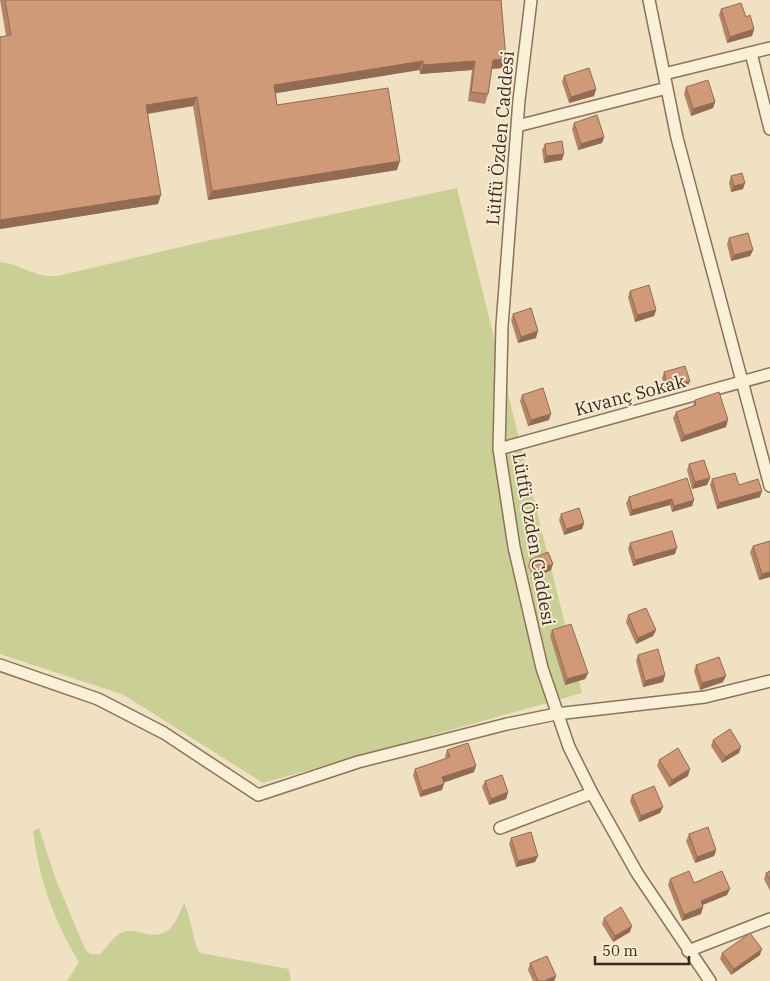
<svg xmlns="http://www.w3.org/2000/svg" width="770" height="981" font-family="'IBM Plex Serif',serif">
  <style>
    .green { fill: #cacf96 }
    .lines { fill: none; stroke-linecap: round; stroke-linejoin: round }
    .minor-casing { stroke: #8c7259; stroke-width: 14 }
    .minor { stroke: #faefd7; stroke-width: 11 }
    .wall { fill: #b38466 }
    .shaded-wall { fill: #926b53 }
    .building { fill: #d09977; stroke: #926b53 }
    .labels { text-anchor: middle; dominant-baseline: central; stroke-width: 4; stroke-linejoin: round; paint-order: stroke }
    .street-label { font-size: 18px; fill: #3b2b1e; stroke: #f7ecd3 }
  </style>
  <rect width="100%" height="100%" fill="#f0e1c3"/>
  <path class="green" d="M457,188L582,693L263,783L124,695L0,654V262C21,264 35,278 57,276L202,242Z
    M39,828L56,880L85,949L90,954H100C108,947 113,936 123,932C130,930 136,931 142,933C170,940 175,924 184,903C191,917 194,946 200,953L289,969L291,981H67L79,962C54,921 39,879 33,831Z"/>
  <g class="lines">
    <g class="minor-casing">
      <path id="minor" d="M531,0L519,100L502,326L499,449L514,547L542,668L569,747L592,793L637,873L710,981
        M649,0L677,138L770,486
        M751,53L770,129
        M664,74L770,48
        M517,126L667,88
        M499,449L770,374
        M0,665L98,699L164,733L258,795L358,762L507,724L556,714L705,697L770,681
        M500,828L592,793
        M688,951L770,919"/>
    </g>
    <use href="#minor" class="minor"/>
  </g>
  <path class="wall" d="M0,0H501L502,68L492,69L488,94L485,104L468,101L472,70L420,74L419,70L276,93L277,105L397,170L208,200L193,106L148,114L158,204L0,229V37L6,36Z
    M721,9L746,17L754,29L752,36L727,43L719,15Z
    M564,76L596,89L594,96L569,103L562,82Z
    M686,87L715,102L713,108L691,116L684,94Z
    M574,123L604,137L602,143L578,150L572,129Z
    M545,144L562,160L544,163L542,150Z
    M731,176L743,189L731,192L729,183Z
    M729,238L753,250L750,256L731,261L727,244Z
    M630,291L656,310L654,316L635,322L628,297Z
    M513,314L536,338L518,343L511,320Z
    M664,372L690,381L687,387L666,393L662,378Z
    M522,395L549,420L528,426L520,401Z
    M695,400L726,427L681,442L673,418L676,412L693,406Z
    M689,464L710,478L707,485L692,489L687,470Z
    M712,479L739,485L760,497L717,509L710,485Z
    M629,497L694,500L692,506L672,512L670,505L630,516L626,503Z
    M561,514L584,523L582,529L564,535L559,520Z
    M770,541V577L759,580L750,552L753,546Z
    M630,543L675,554L633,566L628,549Z
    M530,560L551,570L534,578L528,566Z
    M628,615L656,630L653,636L636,644L626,622Z
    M552,630L588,673L585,679L565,685L550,636Z
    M638,655L665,675L663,682L643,687L636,661Z
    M696,665L723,682L700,690L694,671Z
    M713,740L739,753L722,763L711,746Z
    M447,750L474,772L444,782L442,790L420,797L413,775L415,769L446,759L445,756Z
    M659,760L688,776L669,787L657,766Z
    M485,781L508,792L506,799L489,805L482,787Z
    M632,795L663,807L660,813L639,822L630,801Z
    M689,834L716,850L714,856L695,863L686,841Z
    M511,838L535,862L516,867L509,844Z
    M770,871V891L764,879L766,873Z
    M670,879L727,895L702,905L703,907L701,914L682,921L668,885Z
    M604,918L630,932L613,942L602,924Z
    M722,953L760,955L731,975L720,959Z
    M530,963L556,976L554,981H533L528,970Z"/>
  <path class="shaded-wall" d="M754,29L752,36L727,43L730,37Z
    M506,59L502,68L490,69L493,60Z
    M423,61L419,70L271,94L274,85Z
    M475,61L472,70L420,74L423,65Z
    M596,89L594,96L569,103L571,97Z
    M197,97L193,106L143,114L146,105Z
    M715,102L713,108L691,116L693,109Z
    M604,137L602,143L578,150L581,144Z
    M564,154L562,160L544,163L546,156Z
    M400,161L397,170L208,200L212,191Z
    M745,183L743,189L731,192L734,186Z
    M161,195L158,204L0,229V220Z
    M753,250L750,256L731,261L734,255Z
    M656,310L654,316L635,322L637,315Z
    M538,331L536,338L518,343L521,337Z
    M690,381L687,387L666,393L668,387Z
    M551,414L549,420L528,426L531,420Z
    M728,420L726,427L681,442L684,436Z
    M710,478L707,485L692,489L695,482Z
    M762,491L760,497L717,509L719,503Z
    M672,499L670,505L630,516L632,510Z
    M694,500L692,506L672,512L674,506Z
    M584,523L582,529L564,535L566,529Z
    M677,548L675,554L633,566L635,560Z
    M553,564L551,570L534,578L536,571Z
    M770,572V577L759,580L762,574Z
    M656,630L653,636L636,644L638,638Z
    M588,673L585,679L565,685L567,679Z
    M665,675L663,682L643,687L645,681Z
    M726,676L723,682L700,690L702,683Z
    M741,747L739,753L722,763L725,757Z
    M476,766L474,772L440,784L442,777Z
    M690,769L688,776L669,787L672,780Z
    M444,784L442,790L420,797L422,791Z
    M508,792L506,799L489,805L491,799Z
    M663,807L660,813L639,822L641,816Z
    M716,850L714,856L695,863L697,857Z
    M538,856L535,862L516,867L518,861Z
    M730,889L727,895L698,907L701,901Z
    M703,907L701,914L682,921L684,915Z
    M632,926L630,932L613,942L615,936Z
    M762,949L760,955L731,975L734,969Z
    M556,976L554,981H544Z"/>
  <path class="building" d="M5,0H501L506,59L493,60L488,94L471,92L475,61L423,65V61L274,85L277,105L388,88L400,161L212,191L197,97L146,105L161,195L0,220V37L11,35Z
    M741,3L746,17L750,15L754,29L730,37L721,9Z
    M589,68L596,89L571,97L564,76Z
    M708,80L715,102L693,109L686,87Z
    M597,115L604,137L581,144L574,123Z
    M562,141L564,154L546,156L545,144Z
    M742,173L745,183L734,186L731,176Z
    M748,233L753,250L734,255L729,238Z
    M649,285L656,310L637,315L630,291Z
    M531,308L538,331L521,337L513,314Z
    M685,366L690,381L668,387L664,372Z
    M543,388L551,414L531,420L522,395Z
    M719,392L728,420L684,436L676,412L696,405L695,400Z
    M704,460L710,478L695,482L689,464Z
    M735,473L739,485L758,479L762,491L719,503L712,479Z
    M687,478L694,500L674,506L672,499L632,510L629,497Z
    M579,508L584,523L566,529L561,514Z
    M672,531L677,548L635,560L630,543Z
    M770,541V572L762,574L753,546Z
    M548,552L553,564L536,571L530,560Z
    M646,608L656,630L638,638L628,615Z
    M571,624L588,673L567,679L552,630Z
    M658,649L665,675L645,681L638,655Z
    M719,657L726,676L702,683L696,665Z
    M730,729L741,747L725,757L713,740Z
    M468,743L476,766L442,777L444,784L422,791L415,769L450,757L447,750Z
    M678,748L690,769L672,780L659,760Z
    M502,775L508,792L491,799L485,781Z
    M654,786L663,807L641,816L632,795Z
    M708,827L716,850L697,857L689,834Z
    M531,832L538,856L518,861L511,838Z
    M689,871L694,883L722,871L730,889L701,901L703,907L684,915L670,879Z
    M770,871V880L766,873Z
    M621,907L632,926L615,936L604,918Z
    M750,933L762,949L734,969L722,953Z
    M547,956L556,976L544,981H538L530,963Z"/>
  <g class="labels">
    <g class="street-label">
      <text transform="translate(500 138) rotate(-85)">Lütfü Özden Caddesi</text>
      <text transform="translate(630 395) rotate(-15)">Kıvanç Sokak</text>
      <text transform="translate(534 539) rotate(80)">Lütfü Özden Caddesi</text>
    </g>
  </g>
  <path d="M595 956v8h94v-8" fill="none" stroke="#3b2b1e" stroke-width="2.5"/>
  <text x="602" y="956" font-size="15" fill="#3b2b1e" stroke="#f7ecd3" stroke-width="4" paint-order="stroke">50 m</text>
</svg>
